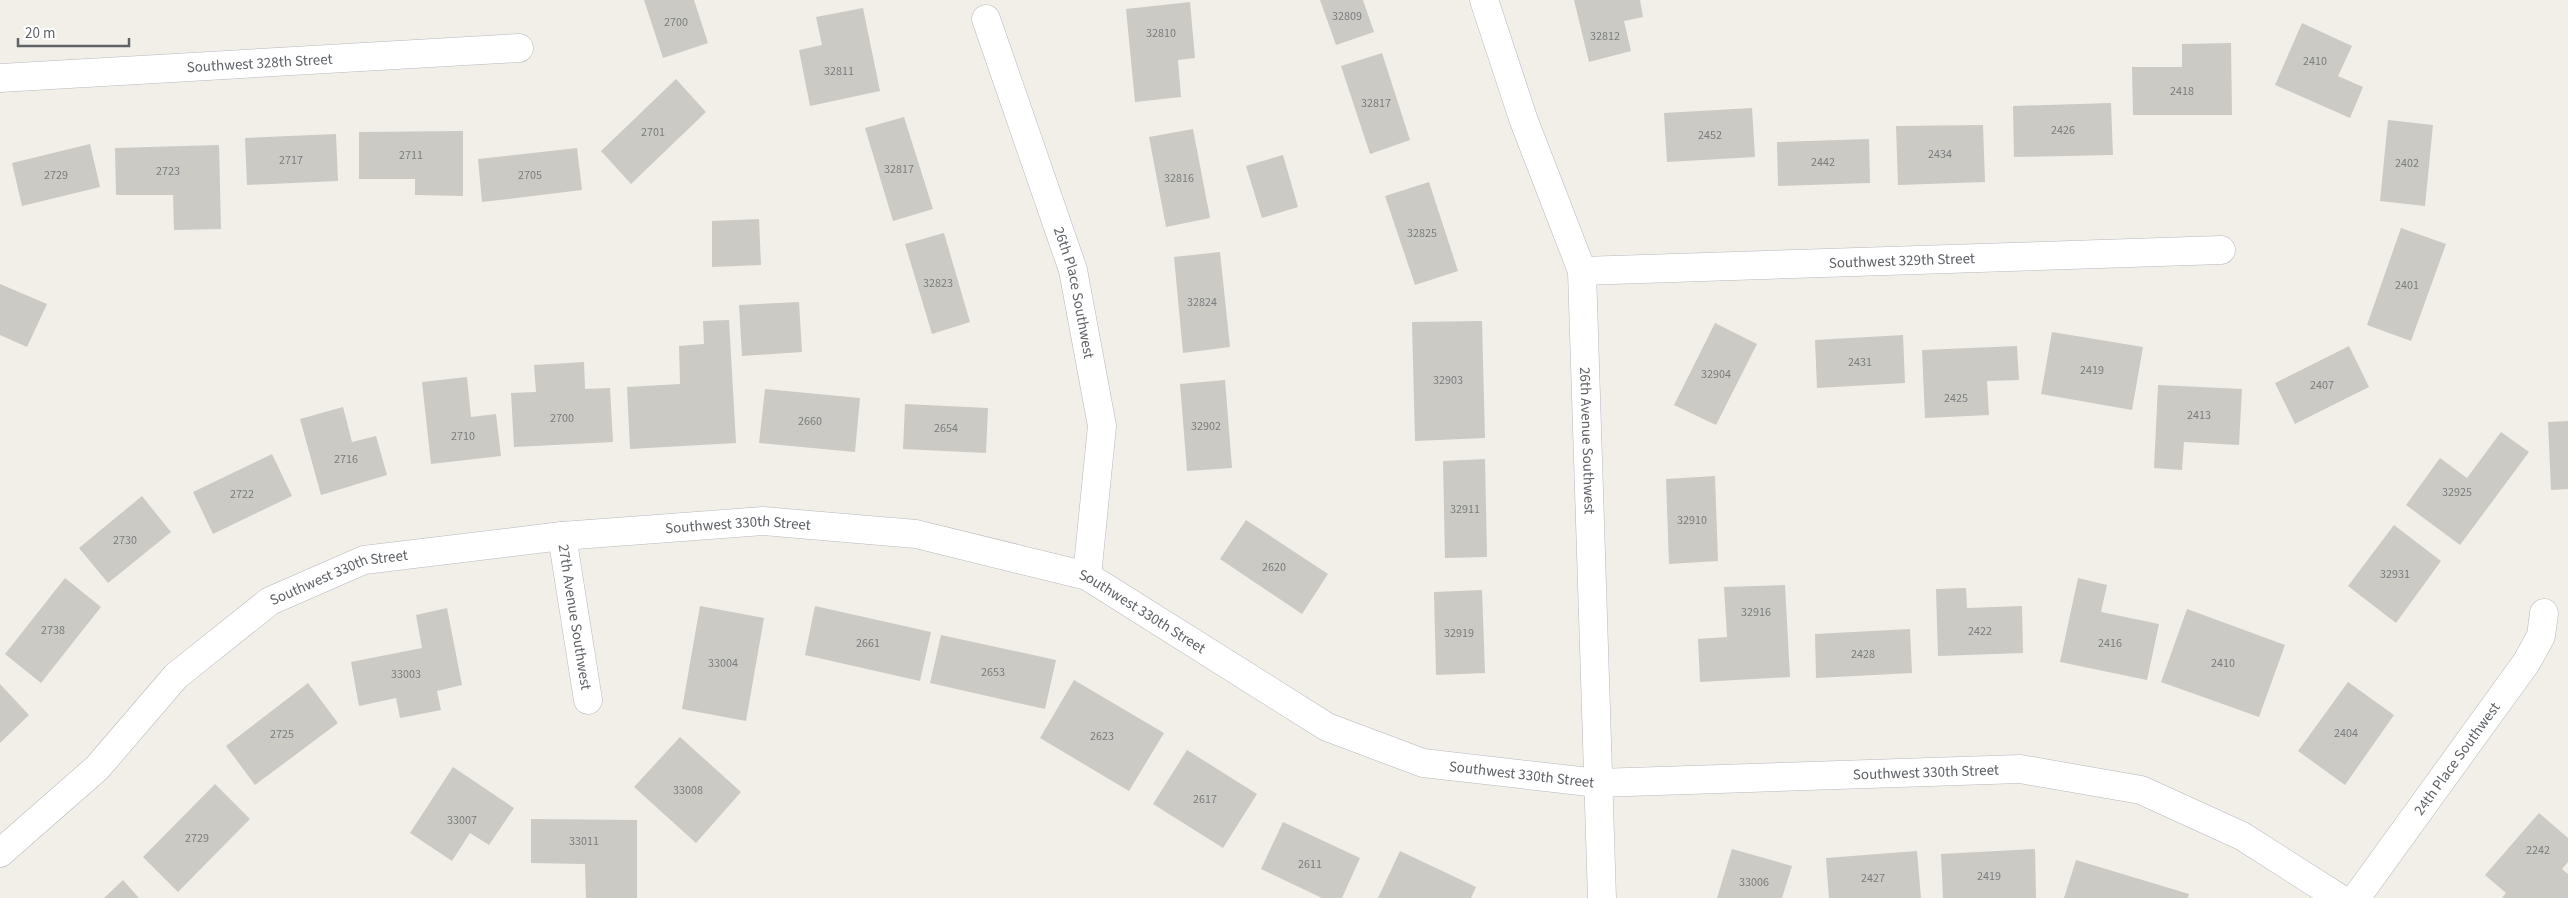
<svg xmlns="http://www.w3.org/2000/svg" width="2568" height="898" font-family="'Source Sans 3',sans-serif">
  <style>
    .building { fill: #cccac5 }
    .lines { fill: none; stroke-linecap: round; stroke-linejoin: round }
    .minor-casing { stroke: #b5b8bc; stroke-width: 29 }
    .minor { stroke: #fff; stroke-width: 28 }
    .labels { text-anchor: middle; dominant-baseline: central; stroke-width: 5; stroke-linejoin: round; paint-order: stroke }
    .number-label { font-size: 12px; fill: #7a7d7f }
    .street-label { font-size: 15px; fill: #5f6368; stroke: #fff }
  </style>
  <rect width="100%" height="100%" fill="#f1efe8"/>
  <path class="building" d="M644,0H694L708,43L663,58Z
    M1320,0H1363L1374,32L1336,45Z
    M1574,0H1640L1643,17L1624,21L1631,51L1589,62Z
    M1190,2L1195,58L1178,60L1181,97L1135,102L1126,9Z
    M863,8L880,91L810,106L799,50L822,45L816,17Z
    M2302,23L2352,46L2338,76L2363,87L2350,118L2275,85Z
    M2231,43L2232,115H2133L2132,67H2182V44Z
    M1382,53L1410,140L1370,154L1341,66Z
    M676,79L706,112L631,184L601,151Z
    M2111,103L2113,155L2014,157L2013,106Z
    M1752,108L1755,157L1667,162L1664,113Z
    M904,117L933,209L893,221L865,128Z
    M2388,120L2433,125L2425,206L2380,201Z
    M1983,125L1985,182L1898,185L1896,126Z
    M1193,129L1210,218L1166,227L1149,137Z
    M463,131V196L415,195V179H359V132Z
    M336,134L338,181L247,185L245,138Z
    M1869,139L1870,183L1778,186L1777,142Z
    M90,144L100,187L22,206L12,163Z
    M219,145L221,229L174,230L173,195H116L115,148Z
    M577,148L582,190L482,202L478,159Z
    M1283,155L1298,207L1262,218L1246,166Z
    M1429,182L1458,271L1415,285L1385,196Z
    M759,219L761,265L712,267V221Z
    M2401,228L2446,244L2411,341L2367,325Z
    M944,233L970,322L932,334L905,244Z
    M1220,252L1230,347L1183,353L1174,257Z
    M0,284L47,304L27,347L0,335Z
    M799,302L802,352L742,356L739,305Z
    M729,320L736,443L630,449L627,387L680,384L679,346L704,344L703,321Z
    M1482,321L1485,438L1415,441L1412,322Z
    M1715,323L1757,344L1716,425L1674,405Z
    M2052,332L2143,347L2132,410L2041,394Z
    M1903,335L1905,383L1817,388L1815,340Z
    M2017,346L2019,380L1987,381L1989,415L1925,418L1922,350Z
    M2349,346L2369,387L2295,424L2275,383Z
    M584,362L585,389L610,388L613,442L514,447L511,393L536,392L534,365Z
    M467,377L471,417L496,414L501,456L431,464L422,382Z
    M1225,380L1232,468L1187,471L1180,384Z
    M2158,385L2242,389L2239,445L2184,442L2182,470L2154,468Z
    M765,389L860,398L855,452L759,443Z
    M905,404L988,408L986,453L903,449Z
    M343,407L352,442L376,436L387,475L321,495L300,419Z
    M2568,421V489L2551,490L2548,422Z
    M2501,432L2529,452L2460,545L2406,505L2440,458L2467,478Z
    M272,454L292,496L213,534L193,492Z
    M1485,459L1487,557L1445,558L1443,461Z
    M1715,476L1718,561L1669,564L1666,479Z
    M142,496L171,532L108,583L79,548Z
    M1246,520L1328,574L1302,614L1220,559Z
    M2394,525L2441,561L2396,623L2348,586Z
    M65,578L101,607L41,683L5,654Z
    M2078,578L2107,585L2101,612L2159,624L2147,680L2060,662Z
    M1785,585L1790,677L1700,682L1698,639L1727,637L1724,587Z
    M1966,588L1967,608L2022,606L2023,653L1938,656L1936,589Z
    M1482,590L1485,673L1436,675L1434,592Z
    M700,606L764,618L746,721L682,709Z
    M815,606L931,632L920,681L805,655Z
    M447,608L462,685L437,691L441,710L400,718L396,698L359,706L351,662L422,648L416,615Z
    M2187,609L2285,645L2259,717L2161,682Z
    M1910,629L1912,673L1816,678L1815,634Z
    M941,635L1056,660L1045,709L930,683Z
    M1074,680L1164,733L1129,791L1040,738Z
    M2348,682L2394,715L2345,785L2298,751Z
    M308,683L338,723L255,785L226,746Z
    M0,684L29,715L0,743Z
    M680,737L741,792L696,843L634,787Z
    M1187,750L1257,794L1223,848L1153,804Z
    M453,767L514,808L489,845L470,833L452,861L410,833Z
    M215,784L250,819L178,892L143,857Z
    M2539,813L2568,838V862L2562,869L2568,874V898H2502L2506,893L2485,875Z
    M531,819L637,820V898H586L585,864L531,863Z
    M1283,822L1360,858L1342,898H1322L1261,869Z
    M1732,849L1792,866L1782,898H1717Z
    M2035,849L2036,898H1943L1941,854Z
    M1400,851L1476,887L1471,898H1378Z
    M1917,851L1921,898H1829L1826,858Z
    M2076,860L2189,894L2188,898H2064Z
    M123,880L139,898H104Z"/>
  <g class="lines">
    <g class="minor-casing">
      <g id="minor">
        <path id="s1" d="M1484,0L1524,121L1582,271L1602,898"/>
        <path id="s2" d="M986,19L1073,270L1102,426L1087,576"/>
        <path id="s3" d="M0,78L519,48"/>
        <path id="s4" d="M1582,271L2221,250"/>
        <path id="s5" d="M562,536L588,700"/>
        <path id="s6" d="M0,853L97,768L176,676L270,601L364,560L562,536L763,521L916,534L1087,576L1327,727L1423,763L1598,783L2020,769L2141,790L2242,836L2339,898"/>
        <path id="s7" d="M2356,898L2526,663L2541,636L2544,613"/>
      </g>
    </g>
    <use href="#minor" class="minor"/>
  </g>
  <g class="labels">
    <g class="number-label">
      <text x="1347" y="16">32809</text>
      <text x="676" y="22">2700</text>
      <text x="1161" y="33">32810</text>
      <text x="1605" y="36">32812</text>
      <text x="2315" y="61">2410</text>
      <text x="839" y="71">32811</text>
      <text x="2182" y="91">2418</text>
      <text x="1376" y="103">32817</text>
      <text x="2063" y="130">2426</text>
      <text x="653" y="132">2701</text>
      <text x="1710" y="135">2452</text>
      <text x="1940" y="154">2434</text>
      <text x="411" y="155">2711</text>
      <text x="291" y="160">2717</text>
      <text x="1823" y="162">2442</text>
      <text x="2407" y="163">2402</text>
      <text x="899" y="169">32817</text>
      <text x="168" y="171">2723</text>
      <text x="56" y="175">2729</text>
      <text x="530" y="175">2705</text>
      <text x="1179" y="178">32816</text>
      <text x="1422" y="233">32825</text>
      <text x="938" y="283">32823</text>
      <text x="2407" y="285">2401</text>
      <text x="1202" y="302">32824</text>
      <text x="1860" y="362">2431</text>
      <text x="2092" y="370">2419</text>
      <text x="1716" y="374">32904</text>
      <text x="1448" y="380">32903</text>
      <text x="2322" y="385">2407</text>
      <text x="1956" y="398">2425</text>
      <text x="2199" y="415">2413</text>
      <text x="562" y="418">2700</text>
      <text x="810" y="421">2660</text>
      <text x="1206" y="426">32902</text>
      <text x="946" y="428">2654</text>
      <text x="463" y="436">2710</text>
      <text x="346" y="459">2716</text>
      <text x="2457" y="492">32925</text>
      <text x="242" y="494">2722</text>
      <text x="1465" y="509">32911</text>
      <text x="1692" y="520">32910</text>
      <text x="125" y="540">2730</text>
      <text x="1274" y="567">2620</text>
      <text x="2395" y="574">32931</text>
      <text x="1756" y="612">32916</text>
      <text x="53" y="630">2738</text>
      <text x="1980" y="631">2422</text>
      <text x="1459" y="633">32919</text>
      <text x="868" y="643">2661</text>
      <text x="2110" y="643">2416</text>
      <text x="1863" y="654">2428</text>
      <text x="723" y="663">33004</text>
      <text x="2223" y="663">2410</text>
      <text x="993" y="672">2653</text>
      <text x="406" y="674">33003</text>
      <text x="2346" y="733">2404</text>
      <text x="282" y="734">2725</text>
      <text x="1102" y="736">2623</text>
      <text x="688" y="790">33008</text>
      <text x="1205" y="799">2617</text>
      <text x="462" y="820">33007</text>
      <text x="197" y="838">2729</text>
      <text x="584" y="841">33011</text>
      <text x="2538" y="850">2242</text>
      <text x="1310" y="864">2611</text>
      <text x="1989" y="876">2419</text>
      <text x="1873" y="878">2427</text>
      <text x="1754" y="882">33006</text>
    </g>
    <g class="street-label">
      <text stroke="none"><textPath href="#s3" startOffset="260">Southwest 328th Street</textPath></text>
      <text stroke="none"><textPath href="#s4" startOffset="320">Southwest 329th Street</textPath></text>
      <text stroke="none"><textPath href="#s2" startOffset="288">26th Place Southwest</textPath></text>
      <text stroke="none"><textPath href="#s1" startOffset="458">26th Avenue Southwest</textPath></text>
      <text stroke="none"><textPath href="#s6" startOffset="849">Southwest 330th Street</textPath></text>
      <text stroke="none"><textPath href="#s6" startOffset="444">Southwest 330th Street</textPath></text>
      <text stroke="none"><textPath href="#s6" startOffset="1269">Southwest 330th Street</textPath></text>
      <text stroke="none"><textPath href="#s5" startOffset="82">27th Avenue Southwest</textPath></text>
      <text stroke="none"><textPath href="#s7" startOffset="172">24th Place Southwest</textPath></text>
      <text stroke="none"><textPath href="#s6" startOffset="2094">Southwest 330th Street</textPath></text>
      <text stroke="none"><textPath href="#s6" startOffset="1689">Southwest 330th Street</textPath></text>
    </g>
  </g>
  <path d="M18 38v8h111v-8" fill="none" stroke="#5f6368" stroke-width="2.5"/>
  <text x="25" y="38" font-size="15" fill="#5f6368" stroke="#ffffff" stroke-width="4" paint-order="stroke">20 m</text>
</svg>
